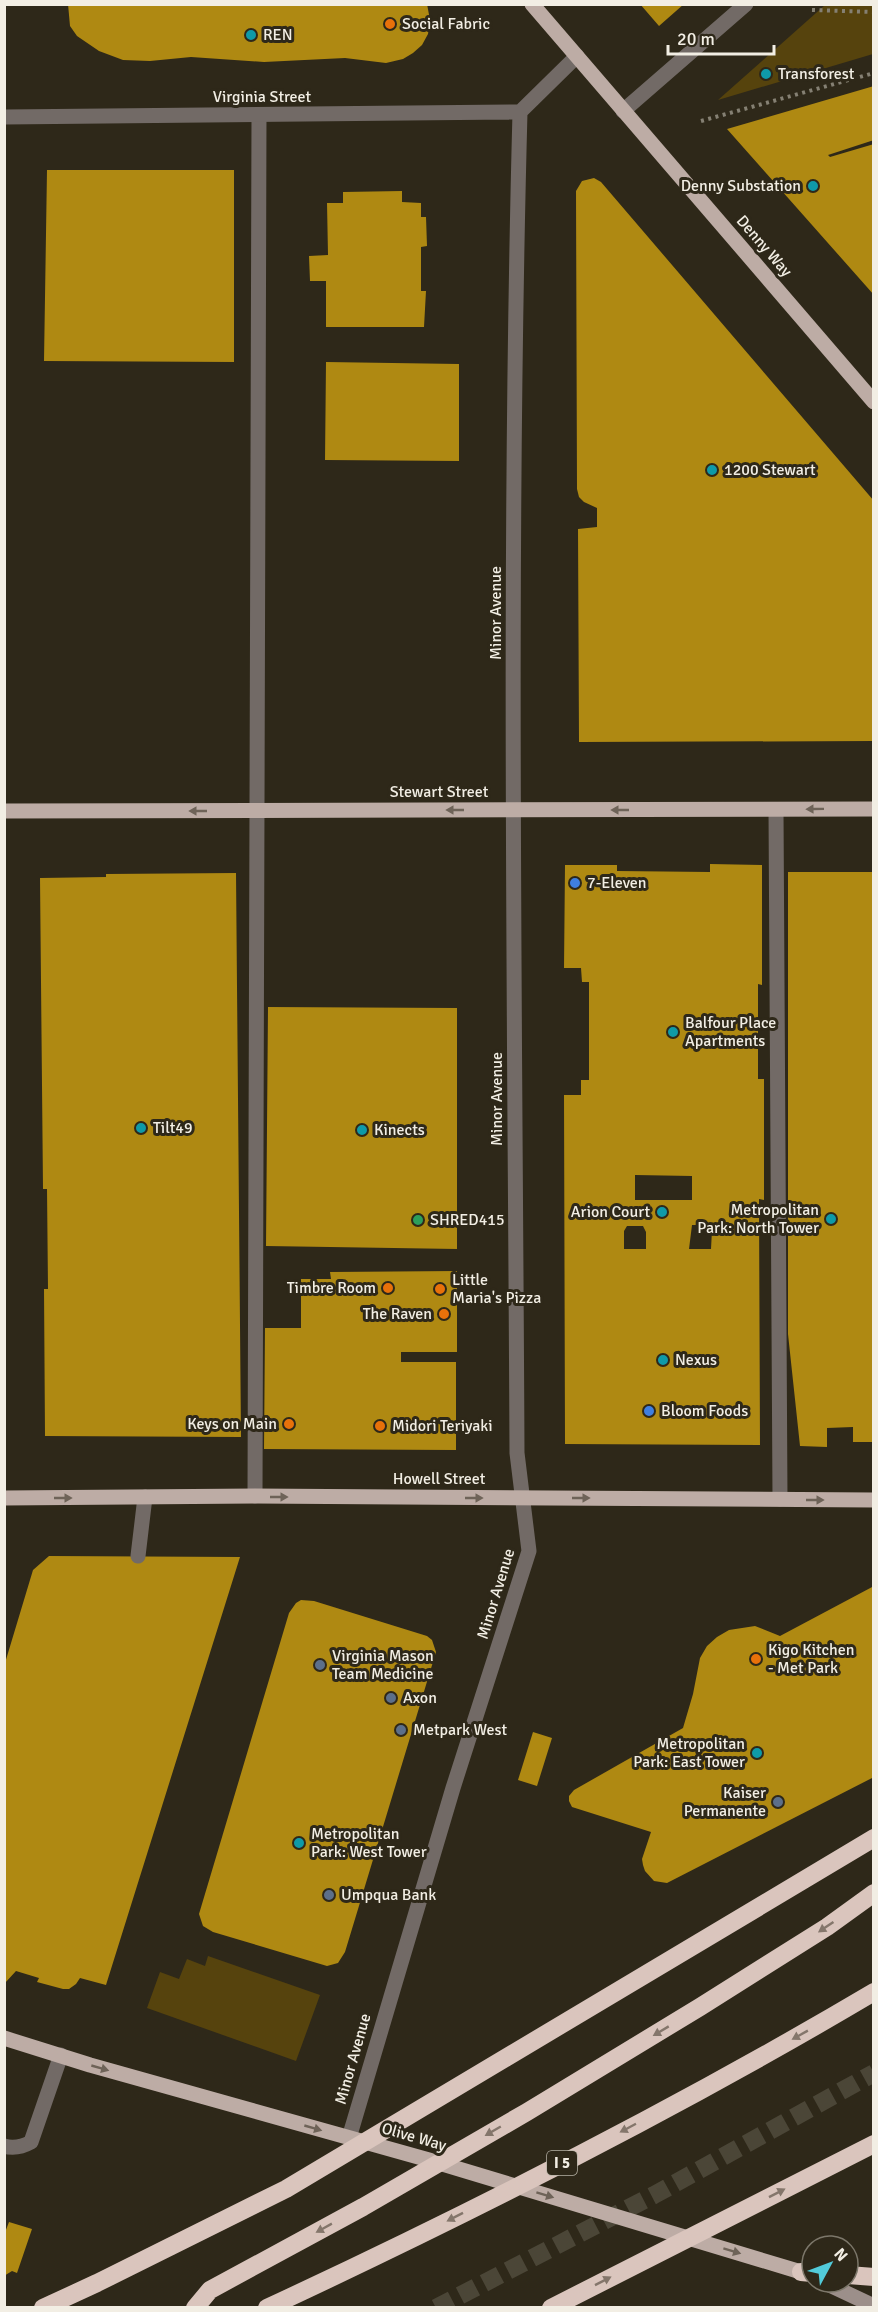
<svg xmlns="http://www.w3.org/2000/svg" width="878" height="2312" font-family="Signika,sans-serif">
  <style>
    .green { fill: #56430d }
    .building { fill: #af8912; fill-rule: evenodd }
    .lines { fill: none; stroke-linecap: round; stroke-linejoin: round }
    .motorway-tunnel { stroke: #4b4637; stroke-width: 18; stroke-dasharray: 18 9; stroke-linecap: butt }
    .path { stroke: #858073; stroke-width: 4; stroke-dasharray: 3 4.5; stroke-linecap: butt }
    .service { stroke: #726a66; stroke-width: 15 }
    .minor { stroke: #726a66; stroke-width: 15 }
    .tertiary { stroke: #726a66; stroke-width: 15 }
    .secondary { stroke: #9c8f8a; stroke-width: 15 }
    .primary { stroke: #bdaca5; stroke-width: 15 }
    .motorway { stroke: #dac5bd; stroke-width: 18 }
    .oneway { fill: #6e6358 }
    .oneway2 { fill: #84766b }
    .food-dot { fill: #e8710a; stroke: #2e2819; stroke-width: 2 }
    .culture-dot { fill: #0f9aa8; stroke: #2e2819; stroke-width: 2 }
    .shop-dot { fill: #3f7fe0; stroke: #2e2819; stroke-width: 2 }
    .leisure-dot { fill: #2e9e5b; stroke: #2e2819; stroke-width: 2 }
    .service-dot { fill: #5c6f8a; stroke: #2e2819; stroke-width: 2 }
    .labels { text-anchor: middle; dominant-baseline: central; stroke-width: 6; stroke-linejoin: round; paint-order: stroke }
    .shield { fill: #2e2819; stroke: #b7b3a7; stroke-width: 1.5 }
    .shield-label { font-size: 15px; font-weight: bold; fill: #f2eee4 }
    .poi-label { font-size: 16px; fill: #f2eee4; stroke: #2e2819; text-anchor: start }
    .street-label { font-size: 16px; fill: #f2eee4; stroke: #2e2819 }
  </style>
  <rect width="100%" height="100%" fill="#2e2819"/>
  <path class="green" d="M825,5H873V54L718,100Z
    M208,1956L320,1995L296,2061L147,2008L160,1972L179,1979L187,1959L205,1966Z"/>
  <path class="building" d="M68,4H427L430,20L428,34L422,45L413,53L403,59L386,63L345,58L264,62L191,57L150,61L123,60L99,51L77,36L70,26Z
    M640,4H684L659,26Z
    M874,86V140L828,155L830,157L874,144V295L727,129Z
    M47,170H234V362L44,361Z
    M594,178L601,182L874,501V741L579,742L578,529L597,527V508L584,502L579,497L577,489L576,191L582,181Z
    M402,191V202L421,203V217H426L427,246L421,247V291H426L424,327H326V281H310L309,256L328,255L327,203H343V192Z
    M326,362L459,364V461L325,460Z
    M710,864L762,865V985L758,984V1079H764V1200L759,1199L760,1445L565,1444L564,1095H581V1080H589V982H582L581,968H564L565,865H617V871L710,872ZM635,1175L692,1176V1200H635ZM692,1225H709L712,1230L711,1249H689ZM627,1226H643L646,1232V1249H624V1231Z
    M788,872H874V1442H853V1427L827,1428V1447L800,1446L788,1334Z
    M236,873L241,1437L45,1436L44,1289H48L47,1189H43L40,878L106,877V874Z
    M268,1007L457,1008V1249L266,1246Z
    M457,1271V1352H401V1362H456V1450L264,1449L265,1328H301V1279H331L330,1272Z
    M49,1556L240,1557L106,1985L80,1978L76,1984L69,1989H63L37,1982L39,1978L16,1971L5,1983V1663L33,1570Z
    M874,1586V1777L667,1883L654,1881L645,1871L643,1865L642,1859L651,1832L572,1807L569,1801V1796L574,1790L683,1728L693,1694L700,1658L707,1646L717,1637L729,1630L755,1626L780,1636Z
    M301,1600L314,1601L427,1636L432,1640L436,1652L345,1952L338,1963L327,1966L213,1932L203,1926L199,1914L289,1613L296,1603Z
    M533,1732L552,1738L537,1786L518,1780Z
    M9,2222L32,2229L17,2273L12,2271L4,2276V2235Z"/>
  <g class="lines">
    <path class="motorway-tunnel" d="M436,2308L654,2195L874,2073"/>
    <path class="path" d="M812,10L874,12
      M701,121L874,73"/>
    <path class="service" d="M776,810L780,1499
      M255,1496L259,115
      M138,1556L145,1497
      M4,2146C14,2149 22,2147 31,2142L61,2055"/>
    <path class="minor" d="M623,111L746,4"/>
    <path class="tertiary" d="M4,117L520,112
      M349,2138L453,1788L529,1551L517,1453C515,1006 508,559 520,112L577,56"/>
    <path class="secondary" d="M823,2282L874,2306"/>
    <path class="primary" d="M532,4L874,402
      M4,811L874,809
      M4,1498L255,1496L874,1500
      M4,2038L90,2065L429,2160L801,2272"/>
    <path class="motorway" d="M801,2272L812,2273
      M848,2275L874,2277
      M43,2308L97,2283L286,2189L874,1838
      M195,2308L210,2290L363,2207L527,2112L700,2007L827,1927L874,1893
      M267,2308C473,2212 678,2108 874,1992
      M551,2308L874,2144"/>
  </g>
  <defs><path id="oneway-solid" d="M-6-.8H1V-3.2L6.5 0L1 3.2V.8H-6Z" transform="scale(1.5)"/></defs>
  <g class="oneway">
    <use href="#oneway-solid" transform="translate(815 809) rotate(179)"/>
    <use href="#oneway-solid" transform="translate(455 810) rotate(-180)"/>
    <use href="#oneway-solid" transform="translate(620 810) rotate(180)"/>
    <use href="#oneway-solid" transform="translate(198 811) rotate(180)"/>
    <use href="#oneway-solid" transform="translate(279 1497)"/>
    <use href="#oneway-solid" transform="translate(63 1498)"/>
    <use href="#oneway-solid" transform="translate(474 1498)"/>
    <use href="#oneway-solid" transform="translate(581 1498)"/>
    <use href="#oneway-solid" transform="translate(815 1500)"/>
    <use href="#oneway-solid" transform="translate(100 2068) rotate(16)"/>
    <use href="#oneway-solid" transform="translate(313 2128) rotate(16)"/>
    <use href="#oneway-solid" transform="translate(545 2195) rotate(17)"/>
    <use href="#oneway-solid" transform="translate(732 2251) rotate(17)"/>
  </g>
  <g class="oneway2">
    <use href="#oneway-solid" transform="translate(826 1927) rotate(146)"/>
    <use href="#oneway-solid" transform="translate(661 2031) rotate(149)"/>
    <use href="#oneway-solid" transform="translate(800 2035) rotate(151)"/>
    <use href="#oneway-solid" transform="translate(628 2128) rotate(152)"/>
    <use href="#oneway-solid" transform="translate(493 2131) rotate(150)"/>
    <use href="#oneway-solid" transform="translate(777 2193) rotate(-27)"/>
    <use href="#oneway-solid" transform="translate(455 2217) rotate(153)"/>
    <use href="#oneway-solid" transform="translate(324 2228) rotate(151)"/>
    <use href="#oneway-solid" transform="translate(603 2281) rotate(-27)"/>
  </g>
  <g class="food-dot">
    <circle cx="390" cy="24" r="6"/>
    <circle cx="388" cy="1288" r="6"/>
    <circle cx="440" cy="1289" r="6"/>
    <circle cx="444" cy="1314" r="6"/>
    <circle cx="289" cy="1424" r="6"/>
    <circle cx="380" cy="1426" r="6"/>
    <circle cx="756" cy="1659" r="6"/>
  </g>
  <g class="culture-dot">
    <circle cx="251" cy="35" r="6"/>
    <circle cx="766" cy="74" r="6"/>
    <circle cx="813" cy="186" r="6"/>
    <circle cx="712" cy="470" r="6"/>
    <circle cx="673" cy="1032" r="6"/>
    <circle cx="141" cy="1128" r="6"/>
    <circle cx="362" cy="1130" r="6"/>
    <circle cx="662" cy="1212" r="6"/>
    <circle cx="831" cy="1219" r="6"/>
    <circle cx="663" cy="1360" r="6"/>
    <circle cx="757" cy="1753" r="6"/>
    <circle cx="299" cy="1843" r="6"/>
  </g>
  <g class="shop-dot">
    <circle cx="575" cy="883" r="6"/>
    <circle cx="649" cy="1411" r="6"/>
  </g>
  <circle class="leisure-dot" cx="418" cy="1220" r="6"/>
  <g class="service-dot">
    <circle cx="320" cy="1665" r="6"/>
    <circle cx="391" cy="1698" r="6"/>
    <circle cx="401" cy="1730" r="6"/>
    <circle cx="778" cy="1802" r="6"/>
    <circle cx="329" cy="1895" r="6"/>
  </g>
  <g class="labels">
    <rect class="shield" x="547" y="2151" width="30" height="24" rx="4.5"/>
    <g class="shield-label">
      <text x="562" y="2163">I 5</text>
    </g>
    <g class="poi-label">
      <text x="402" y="24">Social Fabric</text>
      <text x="263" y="35">REN</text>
      <text x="778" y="74">Transforest</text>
      <text x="801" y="186" text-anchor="end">Denny Substation</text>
      <text x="724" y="470">1200 Stewart</text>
      <text x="587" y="883">7-Eleven</text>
      <text x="685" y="1023">Balfour Place<tspan x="685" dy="18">Apartments</tspan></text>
      <text x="153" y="1128">Tilt49</text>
      <text x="374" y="1130">Kinects</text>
      <text x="819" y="1210" text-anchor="end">Metropolitan<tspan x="819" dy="18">Park: North Tower</tspan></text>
      <text x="650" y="1212" text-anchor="end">Arion Court</text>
      <text x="430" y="1220">SHRED415</text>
      <text x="452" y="1280">Little<tspan x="452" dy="18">Maria's Pizza</tspan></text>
      <text x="376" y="1288" text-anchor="end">Timbre Room</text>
      <text x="432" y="1314" text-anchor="end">The Raven</text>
      <text x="675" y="1360">Nexus</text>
      <text x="661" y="1411">Bloom Foods</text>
      <text x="277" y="1424" text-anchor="end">Keys on Main</text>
      <text x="392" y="1426">Midori Teriyaki</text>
      <text x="768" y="1650">Kigo Kitchen<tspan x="768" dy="18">- Met Park</tspan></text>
      <text x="332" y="1656">Virginia Mason<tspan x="332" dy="18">Team Medicine</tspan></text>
      <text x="403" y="1698">Axon</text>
      <text x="413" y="1730">Metpark West</text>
      <text x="745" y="1744" text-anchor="end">Metropolitan<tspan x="745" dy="18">Park: East Tower</tspan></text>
      <text x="766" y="1793" text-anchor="end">Kaiser<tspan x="766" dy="18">Permanente</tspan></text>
      <text x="311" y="1834">Metropolitan<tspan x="311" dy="18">Park: West Tower</tspan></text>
      <text x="341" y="1895">Umpqua Bank</text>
    </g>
    <g class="street-label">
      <text x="262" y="97">Virginia Street</text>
      <text transform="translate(764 246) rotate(49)">Denny Way</text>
      <text transform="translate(496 613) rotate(-90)">Minor Avenue</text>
      <text x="439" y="792">Stewart Street</text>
      <text transform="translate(497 1099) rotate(-90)">Minor Avenue</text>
      <text x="439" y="1479">Howell Street</text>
      <text transform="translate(496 1594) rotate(-73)">Minor Avenue</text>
      <text transform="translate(353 2059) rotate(-74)">Minor Avenue</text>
      <text transform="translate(414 2137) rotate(16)">Olive Way</text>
    </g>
  </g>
  <rect width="878" height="2312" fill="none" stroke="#f2eee4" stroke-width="12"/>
  <g transform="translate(830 2264) rotate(49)"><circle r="28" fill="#2e2819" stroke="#7c776a" stroke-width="1.5"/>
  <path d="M0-4.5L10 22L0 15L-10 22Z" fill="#52cbda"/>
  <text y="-9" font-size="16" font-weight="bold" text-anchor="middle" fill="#f2eee4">N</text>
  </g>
  <path d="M668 45v9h106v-9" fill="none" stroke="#f2eee4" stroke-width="3"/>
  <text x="677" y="45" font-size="18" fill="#f2eee4" stroke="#2e2819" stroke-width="4.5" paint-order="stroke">20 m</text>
</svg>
